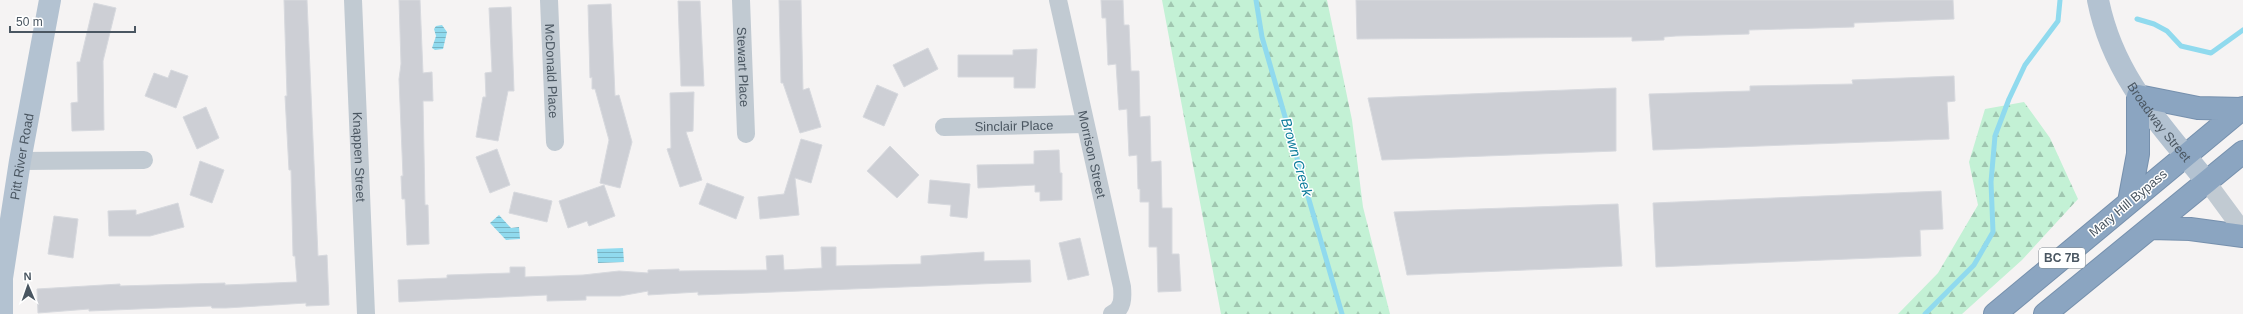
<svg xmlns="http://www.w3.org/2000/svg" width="2243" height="314" font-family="Arial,sans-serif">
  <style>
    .forest { fill: url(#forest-firs) }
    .water { fill: url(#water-rules) }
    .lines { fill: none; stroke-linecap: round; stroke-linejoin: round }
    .stream { stroke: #90daee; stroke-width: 5 }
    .building { fill: #cdcfd5; stroke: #d7d9de }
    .highway-casing { stroke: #7690ad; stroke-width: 24 }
    .minor { stroke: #c1cad2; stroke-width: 18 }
    .major { stroke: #b3c2d1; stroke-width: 22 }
    .highway { stroke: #8ba5c1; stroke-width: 22 }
    .labels { text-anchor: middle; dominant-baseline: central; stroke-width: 3; stroke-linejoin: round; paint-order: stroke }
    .shield { fill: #fff; stroke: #808990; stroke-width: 1 }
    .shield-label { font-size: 12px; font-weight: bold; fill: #4a5661 }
    .street-label { font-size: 13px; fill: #4a5661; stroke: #fff }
    .water-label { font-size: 14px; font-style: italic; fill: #0c7c9b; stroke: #fff }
  </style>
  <defs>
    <pattern id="forest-firs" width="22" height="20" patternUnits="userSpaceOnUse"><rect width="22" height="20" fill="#c3f1d5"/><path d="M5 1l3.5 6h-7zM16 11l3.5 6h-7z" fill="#a0c6b0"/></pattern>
    <pattern id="water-rules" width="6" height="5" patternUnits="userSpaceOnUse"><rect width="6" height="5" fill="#90daee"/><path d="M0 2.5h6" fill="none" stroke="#78b4c4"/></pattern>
  </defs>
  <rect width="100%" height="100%" fill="#f5f3f3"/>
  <path class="forest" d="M1162,0H1327L1352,120L1363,207L1390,314H1221Z
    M2024,102L2050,138L2078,199L2022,260L1962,314H1898L1938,273L1978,205L1969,162L1985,109Z"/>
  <path class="water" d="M442,25L447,32L443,49L435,50L432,48L436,36L434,29L436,26Z
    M499,215L511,228L519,227L520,239L506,240L490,223Z
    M623,248L624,262L598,263L597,249Z"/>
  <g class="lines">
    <path class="stream" d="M1256,0L1262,37L1342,314
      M2137,19L2154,24L2167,31L2181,46L2211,53L2243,30
      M1925,314L1974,265L1993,232L1991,182L1995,136L2009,99L2025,65L2058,21L2060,0"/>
  </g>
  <path class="building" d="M284,0H307L318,256L327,255L329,305L306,306V303L226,308H212L211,306L89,311V309L38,313L37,289L120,284V286L225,283V285L297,282L295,256H293L291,170H289L285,96H287Z
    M399,0H420L423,73L432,72L433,101H423L425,205H428L429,244L407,245L405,199H402L401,176H403L399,79L401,64Z
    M779,0H801L803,90L809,88L821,127L800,133L783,83H781Z
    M1101,0H1123L1124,25H1129L1131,71H1139L1140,117L1150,116L1151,162L1161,161L1162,208H1172V254H1179L1181,291L1158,292L1157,247H1149V202H1140V189H1138L1137,155L1129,156L1127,109L1119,110L1116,64L1108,65L1106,18H1102Z
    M1356,0H1953L1954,19L1854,23V27L1749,30V34L1676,36L1664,37V40L1632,41V37L1357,39Z
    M678,1H700L704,86H681Z
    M94,3L116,8L103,61L104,130L72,131L71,103L78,102L77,62H80Z
    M611,4L615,96L619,95L632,142L620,188L600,183L609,140L595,89H592V77L590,78L588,5Z
    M511,7L514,91H508L498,141L476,137L483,97H486L485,73L492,72L489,8Z
    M928,48L938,69L904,87L893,65Z
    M1037,49L1035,88H1014V77H958V55H1013V50Z
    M171,70L188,76L176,108L145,96L154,73L168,78Z
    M1954,76L1955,101L1947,102L1949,139L1653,150L1649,94L1750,91V86L1853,84L1852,80Z
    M877,85L898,94L884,126L863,117Z
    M1616,88V151L1382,160L1368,98Z
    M694,92L693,131L686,132L702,180L680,187L667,149L671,148L670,93Z
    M206,107L219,138L197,149L183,117Z
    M801,139L822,145L811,183L795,178L799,215L760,219L758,197L784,194Z
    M890,146L919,175L897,198L867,171Z
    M497,149L510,185L490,193L476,157Z
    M1059,150L1060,173H1062V200L1040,201V192H1035V185L978,188L977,165L1034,164V151Z
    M200,161L224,170L212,203L190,195Z
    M930,180L970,184L967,218L950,216L951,205L928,203Z
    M707,183L744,197L736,219L699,204Z
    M604,185L615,216L589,226L587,221L568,228L559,201Z
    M1941,191L1943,229L1920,230L1921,256L1656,267L1653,203Z
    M514,192L552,201L547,222L509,213Z
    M178,203L184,227L150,236H109L108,211L136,210V215Z
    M1618,204L1622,266L1407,275L1394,212Z
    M54,216L78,219L73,258L48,254Z
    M1080,238L1089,275L1068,280L1059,243Z
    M821,247H836V266L921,264V256L984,252V261L1030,260L1031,282L698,295V292L648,295V291L620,296H586V300L547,301V295L399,302L398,280L447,278V275L510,273V267H525V277L583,275L619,271L648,273V270L679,269V271L767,270L766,256L783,255L784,270L822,268Z"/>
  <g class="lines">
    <g class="highway-casing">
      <path id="highway" d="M2129,202L2138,154V96L2198,108L2242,109
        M2151,228L2190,229L2243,236
        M1995,314L2243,108
        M2045,314L2243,152"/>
    </g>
    <g class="minor">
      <path id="s1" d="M353,0L366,314"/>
      <path id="s2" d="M549,0L555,142"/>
      <path id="s3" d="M741,0L746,134"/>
      <path id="s4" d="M1058,0L1122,287C1123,298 1123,309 1112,314"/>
      <path id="s5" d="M944,127L1084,124"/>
      <path d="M20,161L144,160"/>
      <path d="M2207,182L2243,231"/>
    </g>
    <g class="major">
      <path id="s6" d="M2098,0C2113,76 2160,124 2207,182"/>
      <path id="s7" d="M2,314V278L20,161L50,0"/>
    </g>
    <use href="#highway" class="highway"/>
  </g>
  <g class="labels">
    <rect class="shield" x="2039" y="248" width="46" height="20" rx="3"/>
    <g class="shield-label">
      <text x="2062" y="258">BC 7B</text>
    </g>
    <g class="street-label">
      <text stroke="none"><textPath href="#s3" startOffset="67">Stewart Place</textPath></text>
      <text stroke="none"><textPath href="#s2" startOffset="71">McDonald Place</textPath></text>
      <text stroke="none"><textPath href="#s6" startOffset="138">Broadway Street</textPath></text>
      <text stroke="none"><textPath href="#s5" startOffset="70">Sinclair Place</textPath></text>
      <text stroke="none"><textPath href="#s4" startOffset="158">Morrison Street</textPath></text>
      <text stroke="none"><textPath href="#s7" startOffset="159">Pitt River Road</textPath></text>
      <text stroke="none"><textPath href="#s1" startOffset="157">Knappen Street</textPath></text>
      <text transform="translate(2128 203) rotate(-40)">Mary Hill Bypass</text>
    </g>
    <g class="water-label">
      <text transform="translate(1297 157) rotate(74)">Brown Creek</text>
    </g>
  </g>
  <g transform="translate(28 286) rotate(358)" stroke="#ffffff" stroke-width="3" paint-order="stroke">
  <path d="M0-3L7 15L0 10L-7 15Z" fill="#4a5661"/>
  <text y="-6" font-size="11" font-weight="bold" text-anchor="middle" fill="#4a5661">N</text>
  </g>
  <path d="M10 26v6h125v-6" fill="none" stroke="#4a5661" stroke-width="2"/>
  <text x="16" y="26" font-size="12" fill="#4a5661" stroke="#ffffff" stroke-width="3" paint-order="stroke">50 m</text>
</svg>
